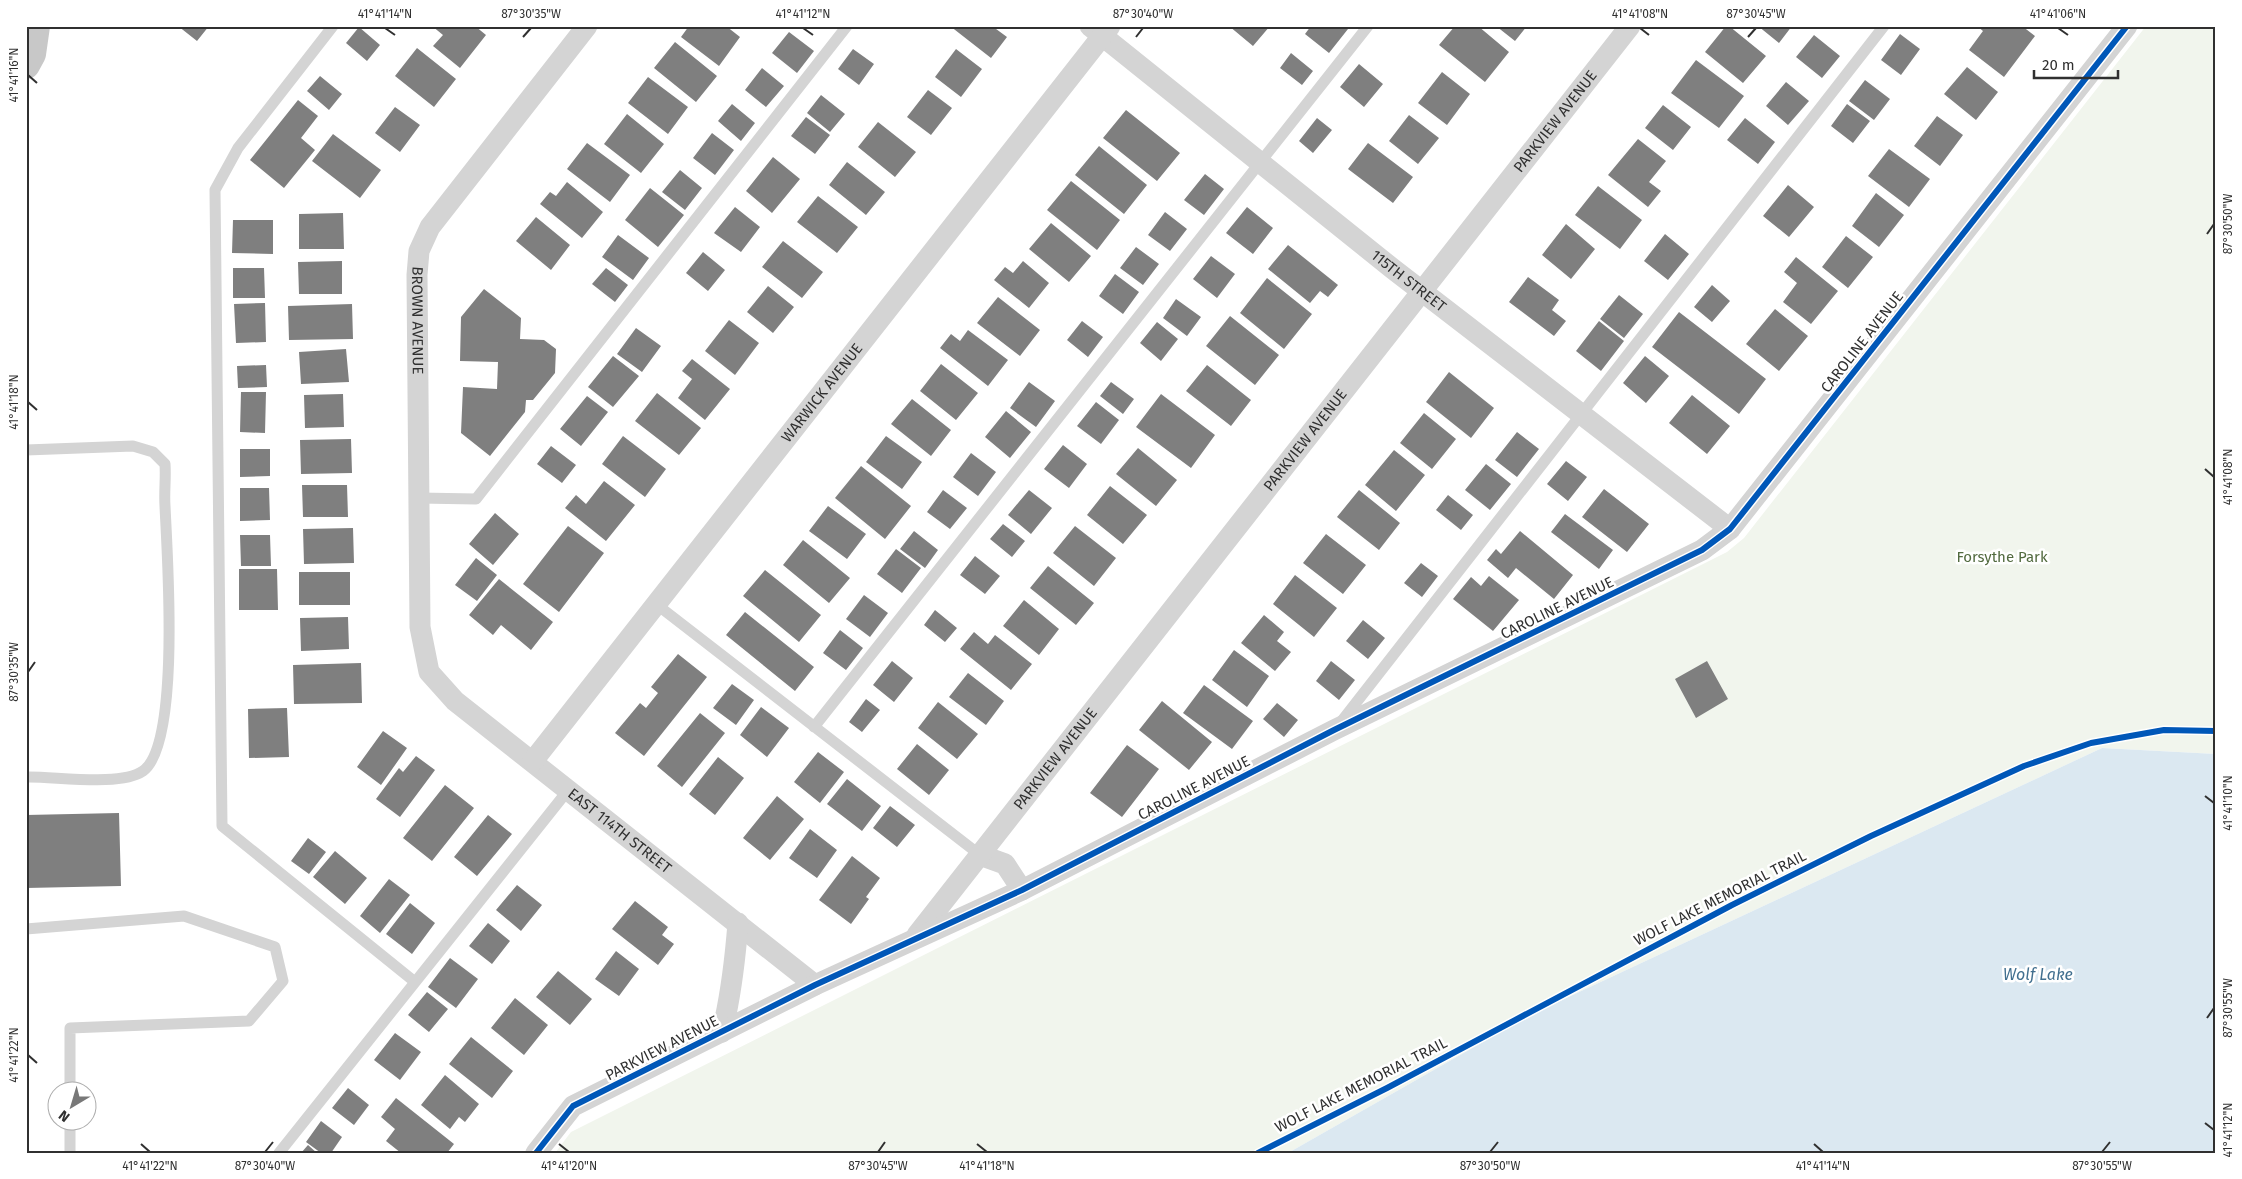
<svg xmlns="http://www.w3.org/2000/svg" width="2242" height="1179" font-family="'Fira Sans',sans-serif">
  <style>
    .green { fill: #f1f5ed }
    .water { fill: #dbe8f1 }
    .building { fill: #7f7f7f }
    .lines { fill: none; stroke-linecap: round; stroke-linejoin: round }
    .lane { stroke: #d4d4d4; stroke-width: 11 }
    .street { stroke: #d4d4d4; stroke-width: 21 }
    .primary { stroke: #c8c8c8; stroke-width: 28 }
    .cycleway-casing { stroke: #fff; stroke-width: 9 }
    .cycleway { stroke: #0057b8; stroke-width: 6 }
    .ticks { fill: none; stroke: #303030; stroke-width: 2 }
    .labels { text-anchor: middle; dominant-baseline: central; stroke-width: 5; stroke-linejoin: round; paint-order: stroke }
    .street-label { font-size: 15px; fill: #303030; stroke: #fff }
    .park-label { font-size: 15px; fill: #526a3f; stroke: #fff }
    .water-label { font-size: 16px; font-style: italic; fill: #416f8f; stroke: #fff }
    .neatline { fill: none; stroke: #303030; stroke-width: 2 }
    .ticks-label { font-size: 12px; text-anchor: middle; fill: #303030 }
  </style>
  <rect width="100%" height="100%" fill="#fff"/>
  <path class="green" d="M2146,26H2216V754L2102,748L1532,1014L1288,1153H555L571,1132L1727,552L1744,538L1762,515Z"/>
  <path class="water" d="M2102,748L2216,754V1153H1288L1532,1014Z"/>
  <path class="building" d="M178,26H209L197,41Z
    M432,26H475L486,35L460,68L433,46L443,35Z
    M689,26H726L740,37L719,66L681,37Z
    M950,26H992L1007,37L991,58Z
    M1229,26H1270L1253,46Z
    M1311,26H1345L1348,29L1329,53L1305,34Z
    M1455,26H1478L1509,52L1485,82L1439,45Z
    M1496,26H1527L1515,41Z
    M1726,26H1729L1766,56L1743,83L1705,52Z
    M1758,26H1792L1779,43Z
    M1977,26H2022L2035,36L2004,77L1969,50L1983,31Z
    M359,27L380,45L367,61L346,43Z
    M789,32L814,51L797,73L772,53Z
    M1900,34L1920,49L1901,75L1881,60Z
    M1814,35L1840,56L1822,78L1796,57Z
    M675,42L717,76L696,102L654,68Z
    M417,48L456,79L434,107L395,76Z
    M853,49L874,64L859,85L838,69Z
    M956,49L982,69L961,97L935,77Z
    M1291,53L1313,71L1302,85L1280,68Z
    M1696,60L1744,96L1719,128L1671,93Z
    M1359,64L1383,84L1364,107L1340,87Z
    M1967,67L1998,92L1976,120L1944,94Z
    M762,68L784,86L766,107L745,90Z
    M1442,72L1470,94L1447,125L1418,103Z
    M320,76L342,94L329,110L307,91Z
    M648,77L688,107L668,134L628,103Z
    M1865,80L1890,99L1874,120L1849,101Z
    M1786,82L1809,101L1788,125L1766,106Z
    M928,90L952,108L931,135L907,117Z
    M821,95L845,114L830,132L807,113Z
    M298,100L318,116L301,138L315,150L284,188L250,160Z
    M732,104L755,123L741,141L718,121Z
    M1847,104L1870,121L1853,143L1831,126Z
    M1663,105L1691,127L1673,150L1645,128Z
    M395,107L420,125L400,152L375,133Z
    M1126,110L1180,153L1157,181L1103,138Z
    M627,114L664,144L641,173L604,144Z
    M1409,115L1439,138L1418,164L1389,141Z
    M1937,116L1963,135L1940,166L1914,146Z
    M806,117L830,135L815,154L791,136Z
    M1317,118L1332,130L1313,153L1299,141Z
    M1745,118L1775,142L1758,164L1727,140Z
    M878,122L916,152L895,177L858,147Z
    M712,133L734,150L715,175L693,158Z
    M333,134L381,170L360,198L312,161Z
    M1638,139L1666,161L1649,182L1661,191L1648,207L1608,175Z
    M587,143L630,175L610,202L567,169Z
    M1368,143L1413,177L1393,203L1348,169Z
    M1099,146L1147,185L1124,214L1075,175Z
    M1889,149L1930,179L1909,207L1868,176Z
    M773,157L800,179L772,213L746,191Z
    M847,162L885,192L866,215L829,185Z
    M680,170L702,188L685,210L662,192Z
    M1205,174L1224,189L1204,215L1184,200Z
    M1071,181L1120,220L1097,250L1047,210Z
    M567,182L603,212L582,238L540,204L550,192L556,196Z
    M1788,185L1814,207L1789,237L1763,216Z
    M1598,186L1642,220L1620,249L1575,215Z
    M650,188L684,215L658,247L625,220Z
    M1876,193L1904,215L1879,247L1852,226Z
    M818,196L858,227L837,253L797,222Z
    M735,207L760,227L741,252L714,233Z
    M1247,207L1273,228L1253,254L1226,233Z
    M1165,212L1187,229L1170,251L1148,235Z
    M343,213L344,249H299V214Z
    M536,217L570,245L551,270L516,241Z
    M233,220H273V254L232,253Z
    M1051,223L1091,256L1069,282L1029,249Z
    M1566,224L1595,249L1571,279L1542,255Z
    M1665,234L1689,254L1668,280L1644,261Z
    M618,235L649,258L633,280L602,257Z
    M1846,236L1873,257L1848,288L1822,267Z
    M783,241L823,272L802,298L762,267Z
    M1288,245L1338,285L1328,297L1320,291L1310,303L1268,269Z
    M1136,247L1159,264L1143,285L1120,268Z
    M703,252L725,270L708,291L686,273Z
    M1211,256L1235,274L1217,298L1193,279Z
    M1796,257L1838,291L1811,324L1783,302L1797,283L1784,272Z
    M342,261V294H299L298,262Z
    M1023,261L1049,283L1029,308L994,280L1005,267L1013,273Z
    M233,268H264L265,298H233Z
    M606,268L628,285L615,302L592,284Z
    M1115,274L1139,292L1123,314L1099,296Z
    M1528,277L1559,300L1552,310L1566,321L1554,336L1509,302Z
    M1267,278L1312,314L1284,349L1240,313Z
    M1712,285L1730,301L1712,322L1694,307Z
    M768,286L794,307L773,333L747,312Z
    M484,289L521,318L520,339L544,340L556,349L555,373L533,400H526L525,412L490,456L461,433L463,387L497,389L498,362L460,361L461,317Z
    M1619,295L1643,314L1624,338L1600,319Z
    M998,297L1040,330L1020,356L977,323Z
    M1176,299L1201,317L1187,336L1163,318Z
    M265,303L266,342L236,343L234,304Z
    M352,304L353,339L289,340L288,306Z
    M1775,309L1808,336L1779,371L1746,344Z
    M1679,312L1766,379L1739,414L1652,347Z
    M1230,316L1279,355L1255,385L1206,346Z
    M729,320L759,343L735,375L705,351Z
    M1082,321L1103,337L1088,357L1067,340Z
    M1599,321L1624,341L1601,371L1576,351Z
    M1157,322L1178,339L1161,361L1140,343Z
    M636,328L661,346L642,372L617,354Z
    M968,330L1008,360L988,386L940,348L951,334L960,341Z
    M346,349L349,382L301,384L299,352Z
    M613,356L639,376L613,407L588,387Z
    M1645,356L1669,376L1646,403L1623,383Z
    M692,359L730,389L705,420L678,398L692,379L682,371Z
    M941,364L978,393L956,420L920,391Z
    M266,365L267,387L238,388L237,366Z
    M1207,365L1251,400L1231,426L1186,391Z
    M1449,372L1494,408L1471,438L1426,402Z
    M1029,382L1055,401L1036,427L1010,408Z
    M1111,382L1134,399L1123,414L1100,396Z
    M241,392H266L265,433L240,432Z
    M657,393L701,428L679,455L635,421Z
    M343,394L344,427L305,428L304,395Z
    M1161,394L1215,435L1191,468L1136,427Z
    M1692,395L1730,426L1707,454L1669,423Z
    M587,396L608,412L581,446L560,429Z
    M912,399L951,430L931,456L891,424Z
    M1096,402L1119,420L1101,444L1077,426Z
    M1006,411L1031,432L1010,458L985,437Z
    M1424,413L1456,439L1432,469L1400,443Z
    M1517,432L1539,449L1517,477L1495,460Z
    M623,436L666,469L645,497L602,464Z
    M886,436L922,462L902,489L866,462Z
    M351,439L352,473L301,474L300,440Z
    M1063,445L1087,464L1069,488L1044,469Z
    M551,446L576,465L562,483L537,464Z
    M1138,448L1177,480L1156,506L1116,474Z
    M240,449H270V476L240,477Z
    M1394,450L1425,475L1396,511L1365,485Z
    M971,453L996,472L978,496L953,477Z
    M1566,461L1587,477L1568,501L1547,484Z
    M1486,464L1511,484L1490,510L1465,490Z
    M861,466L911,506L885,539L835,498Z
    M604,481L635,505L606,541L565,508L576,495L586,504Z
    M302,485H347L348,517H303Z
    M1110,486L1147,515L1123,544L1087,515Z
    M240,488H269L270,520L240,521Z
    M1604,489L1649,524L1627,552L1582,517Z
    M943,490L967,508L950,529L927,512Z
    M1029,490L1052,508L1031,534L1008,515Z
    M1359,490L1400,523L1379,550L1337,517Z
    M1448,495L1473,515L1461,530L1436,510Z
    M828,506L866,534L847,559L809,531Z
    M495,513L519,534L493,565L469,544Z
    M1565,514L1613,550L1599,569L1551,532Z
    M1003,524L1025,541L1012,557L990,539Z
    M568,526L604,553L559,612L523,584Z
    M1075,526L1116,558L1094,586L1053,553Z
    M353,528L354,563L304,564L303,529Z
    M914,531L938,550L925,568L900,549Z
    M1520,531L1573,575L1554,599L1516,568L1508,578L1487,560L1496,549L1501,554Z
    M1326,534L1366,565L1343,594L1303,563Z
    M240,535H270L271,566H241Z
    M803,540L850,578L829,603L783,565Z
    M896,549L921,568L902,593L877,574Z
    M975,556L1000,576L985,594L960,575Z
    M476,558L497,575L477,601L455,585Z
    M1421,563L1438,576L1422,597L1404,583Z
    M1048,566L1094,603L1076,625L1030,588Z
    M239,569H277L278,610H239Z
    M765,570L821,615L799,642L743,596Z
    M299,572H350V605H299Z
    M1295,575L1337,608L1314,637L1273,604Z
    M1489,576L1519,600L1493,631L1453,599L1471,577L1481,586Z
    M499,579L553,622L531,650L501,625L493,635L469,615Z
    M864,595L888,613L870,637L846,619Z
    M1024,600L1059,629L1039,655L1003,626Z
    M935,610L957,628L945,642L924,625Z
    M745,612L814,667L795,691L726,635Z
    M1264,615L1284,632L1277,641L1291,652L1275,671L1241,643Z
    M348,617L349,649L301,651L300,618Z
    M1363,620L1385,638L1368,659L1346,641Z
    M840,630L863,648L846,670L823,653Z
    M974,632L988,644L995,635L1032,664L1011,690L960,649Z
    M1234,650L1269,676L1247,707L1212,680Z
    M678,654L707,677L644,756L615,733L640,703L646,708L658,693L651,687Z
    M892,661L913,678L894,702L873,685Z
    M1331,661L1355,680L1339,700L1316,681Z
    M1707,661L1728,699L1696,718L1675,679Z
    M361,663L362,703L294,704L293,665Z
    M968,673L1004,701L986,725L949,697Z
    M732,684L754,700L736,725L713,708Z
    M1204,685L1253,721L1232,749L1183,713Z
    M866,699L880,710L862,732L849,722Z
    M1162,701L1212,742L1189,770L1139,730Z
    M938,702L978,734L957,759L918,728Z
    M1277,703L1298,720L1284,737L1263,719Z
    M761,707L789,728L767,757L740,735Z
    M287,708L289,757L249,758L248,709Z
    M700,713L725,733L682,787L657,766Z
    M383,731L407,748L381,785L357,767Z
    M917,744L949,770L929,795L897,769Z
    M1127,745L1159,769L1122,817L1090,793Z
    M818,752L844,772L820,803L794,782Z
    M416,756L435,770L400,817L376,799L399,768L403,772Z
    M718,757L744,778L715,815L689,794Z
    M847,779L881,806L862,831L827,804Z
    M445,785L474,808L432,861L403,838Z
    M777,796L804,819L770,860L743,838Z
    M890,806L915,825L897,847L873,828Z
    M119,813L121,886L26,888V815Z
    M488,815L512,834L477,876L454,857Z
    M810,829L837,850L817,878L789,858Z
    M308,838L326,852L309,874L291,861Z
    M335,851L367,878L345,904L313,877Z
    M852,856L880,878L866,897L869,899L851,924L819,900Z
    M389,879L410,895L380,933L360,916Z
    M517,885L542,905L521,931L496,910Z
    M635,901L668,927L662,935L674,944L658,965L612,929Z
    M410,903L435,923L412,954L386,934Z
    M488,923L510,941L492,964L469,946Z
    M616,951L639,969L619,996L595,979Z
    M450,958L478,979L456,1008L428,987Z
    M558,971L592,999L570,1025L536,997Z
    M427,992L448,1009L429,1032L408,1015Z
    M515,998L548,1025L524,1055L491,1028Z
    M395,1033L421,1052L400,1080L374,1060Z
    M471,1037L513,1071L492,1098L449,1064Z
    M445,1075L479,1104L465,1122L459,1117L450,1129L421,1105Z
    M348,1088L369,1105L354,1125L332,1108Z
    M396,1098L454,1144L447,1153H401L386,1141L395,1129L381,1117Z
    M321,1121L342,1137L331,1153H321L306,1142Z
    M308,1145L317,1153H301Z"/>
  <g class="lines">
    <path class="lane" d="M333,26L238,148L215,190L222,826L415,982
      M26,450L133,446L153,452L165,464C166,478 164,492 165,506C167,553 181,744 143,771C120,787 54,776 26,777
      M419,498L476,499L847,26
      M656,604L980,855
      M1341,722L1884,26
      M814,727L1368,26
      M26,929L184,916L275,947L283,981L249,1021L70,1028V1092
      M70,1122V1153
      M279,1153L569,789"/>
    <g class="street">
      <path id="s1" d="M587,26L430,227L419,251L417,275L420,627L429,672L455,701L815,985"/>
      <path id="s2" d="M1090,26L1393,269L1730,529"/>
      <path id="s3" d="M533,761L1110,26"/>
      <path d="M980,855L1005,864L1022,890"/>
      <path id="s4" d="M917,935L1630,26"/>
      <path d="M722,1032C731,996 735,961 738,923"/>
      <path d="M536,1153L573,1106L815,985L1022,890L1334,730L1702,550L1730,529L2127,26"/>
    </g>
    <path class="primary" d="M26,65L32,54L36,26"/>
    <g class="cycleway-casing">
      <path id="cycleway" d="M536,1153L573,1106L815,985L1022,890L1334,730L1702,550L1730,529L2127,26
        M1258,1153L1387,1088L1732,905L1871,836L2024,766L2091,743L2164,730L2216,731"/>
    </g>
    <use href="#cycleway" class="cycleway"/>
  </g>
  <path class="ticks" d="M385,28L395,35M803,28L813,35M1640,28L1649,35M2058,28L2068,35M523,37L531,28M1136,37L1143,28M1748,37L1756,28M28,75L37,83M2207,234L2214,224M28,402L37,410M2205,469L2214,477M28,672L35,662M2205,796L2214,803M2207,1018L2214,1008M28,1055L37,1063M2205,1123L2214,1130M141,1144L150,1152M559,1144L569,1152M977,1144L987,1152M1814,1144L1823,1152M265,1152L273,1142M878,1152L885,1142M1490,1152L1498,1142M2102,1152L2110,1142"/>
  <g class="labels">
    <g class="street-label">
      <text stroke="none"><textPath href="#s4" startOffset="1034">PARKVIEW AVENUE</textPath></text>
      <text stroke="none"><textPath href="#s2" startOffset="408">115TH STREET</textPath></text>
      <text stroke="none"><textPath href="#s1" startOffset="351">BROWN AVENUE</textPath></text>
      <text transform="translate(1862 342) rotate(-52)">CAROLINE AVENUE</text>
      <text stroke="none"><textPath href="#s3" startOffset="468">WARWICK AVENUE</textPath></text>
      <text stroke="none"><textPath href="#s4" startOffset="629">PARKVIEW AVENUE</textPath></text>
      <text transform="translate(1557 608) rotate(-26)">CAROLINE AVENUE</text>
      <text stroke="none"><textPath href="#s4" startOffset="224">PARKVIEW AVENUE</textPath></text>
      <text transform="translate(1194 788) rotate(-27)">CAROLINE AVENUE</text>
      <text stroke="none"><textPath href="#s1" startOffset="952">EAST 114TH STREET</textPath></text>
      <text transform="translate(1720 898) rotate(-27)">WOLF LAKE MEMORIAL TRAIL</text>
      <text transform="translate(662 1048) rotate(-27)">PARKVIEW AVENUE</text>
      <text transform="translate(1361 1085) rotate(-27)">WOLF LAKE MEMORIAL TRAIL</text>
    </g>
    <g class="park-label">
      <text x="2002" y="557">Forsythe Park</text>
    </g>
    <g class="water-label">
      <text x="2038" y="974">Wolf Lake</text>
    </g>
  </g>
  <rect width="2242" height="1179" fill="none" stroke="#ffffff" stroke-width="55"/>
  <g transform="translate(72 1106) rotate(218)"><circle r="24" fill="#ffffff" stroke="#acacac"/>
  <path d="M0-4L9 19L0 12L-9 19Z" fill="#787878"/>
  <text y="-8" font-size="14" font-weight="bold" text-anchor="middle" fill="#303030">N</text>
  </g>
  <path d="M2034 70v8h84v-8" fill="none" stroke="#303030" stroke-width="2.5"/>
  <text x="2042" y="70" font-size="15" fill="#303030" stroke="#ffffff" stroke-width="4" paint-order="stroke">20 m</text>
  <rect x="28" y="28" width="2186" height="1124" class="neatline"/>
  <g class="ticks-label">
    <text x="385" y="18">41°41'14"N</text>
    <text x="531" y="18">87°30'35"W</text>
    <text x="803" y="18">41°41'12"N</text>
    <text x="1143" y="18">87°30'40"W</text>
    <text x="1640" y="18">41°41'08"N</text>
    <text x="1756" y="18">87°30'45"W</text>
    <text x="2058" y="18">41°41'06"N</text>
    <text transform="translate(14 75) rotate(-90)" y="4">41°41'16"N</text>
    <text transform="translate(2228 224) rotate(-90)" y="4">87°30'50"W</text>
    <text transform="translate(14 402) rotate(-90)" y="4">41°41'18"N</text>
    <text transform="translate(2228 477) rotate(-90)" y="4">41°41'08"N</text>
    <text transform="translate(14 672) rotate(-90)" y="4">87°30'35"W</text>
    <text transform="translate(2228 803) rotate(-90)" y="4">41°41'10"N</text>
    <text transform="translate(2228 1008) rotate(-90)" y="4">87°30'55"W</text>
    <text transform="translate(14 1055) rotate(-90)" y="4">41°41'22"N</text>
    <text transform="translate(2228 1130) rotate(-90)" y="4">41°41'12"N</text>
    <text x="150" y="1170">41°41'22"N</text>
    <text x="265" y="1170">87°30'40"W</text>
    <text x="569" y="1170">41°41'20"N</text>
    <text x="878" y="1170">87°30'45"W</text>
    <text x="987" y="1170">41°41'18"N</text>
    <text x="1490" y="1170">87°30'50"W</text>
    <text x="1823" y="1170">41°41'14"N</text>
    <text x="2102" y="1170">87°30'55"W</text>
  </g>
</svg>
